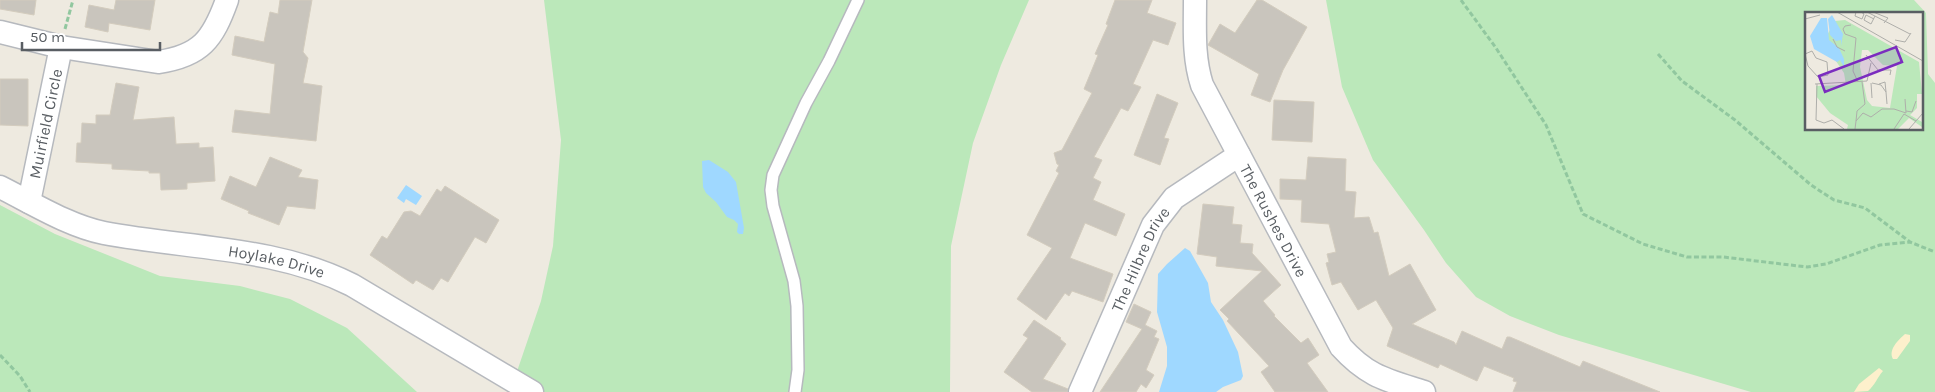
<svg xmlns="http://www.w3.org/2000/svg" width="1935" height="392" font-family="Karla,sans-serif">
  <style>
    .green { fill: #bbe8ba; fill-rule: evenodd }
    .sand { fill: #fdf0cc }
    .water { fill: #9fd8ff }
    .building { fill: #c9c5bd; stroke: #d3ccbe }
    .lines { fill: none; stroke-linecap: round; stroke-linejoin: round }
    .lane-casing { stroke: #b6b9be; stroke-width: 14 }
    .street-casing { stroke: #b6b9be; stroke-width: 25 }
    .path { stroke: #91c79f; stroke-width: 3; stroke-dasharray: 5 2.5; stroke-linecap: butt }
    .lane { stroke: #fff; stroke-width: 11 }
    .street { stroke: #fff; stroke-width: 22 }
    .labels { text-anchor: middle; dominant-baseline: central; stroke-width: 4; stroke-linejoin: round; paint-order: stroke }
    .street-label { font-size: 16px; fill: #595e63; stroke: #fff }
    .inset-road { fill: none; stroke: #aeaeaa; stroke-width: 1 }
    .view { fill: #7b2cbf; fill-opacity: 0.15; stroke: #7b2cbf; stroke-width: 2.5 }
    .inset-edge { fill: none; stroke: #595e63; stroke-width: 2.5 }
  </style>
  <rect width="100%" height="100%" fill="#eeeae0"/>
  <path class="green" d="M544,0H1029L1001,65L973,143L951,246L950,392H510L541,301L553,246L561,140Z
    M1326,0H1914L1926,13L1928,74L1935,83V392H1751L1559,335L1510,316L1476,297L1446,263L1424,230L1373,160L1342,87ZM1806,14H1921V129H1806Z
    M0,205L55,234L160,276L240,286L290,299L347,328L417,392H0Z"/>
  <path class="sand" d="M1905,334L1910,335V341L1897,359H1893C1888,350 1898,340 1905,334Z
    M1879,368L1883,371C1877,378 1875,385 1868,391L1854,392L1859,384Z"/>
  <path class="water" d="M709,160L728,172L736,182L744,228L743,234H739L737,232L738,224L734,220L727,217L716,202L706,193L703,187L702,161Z
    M406,185L422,196L416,205L406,199L404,203L397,198Z
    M1185,248L1190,251L1208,283L1211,302L1223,320L1238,352L1243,376L1241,380L1223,387L1216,392H1159L1167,366V347L1157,312L1158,274L1167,264Z"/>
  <path class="building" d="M0,0H36L34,15L0,9Z
    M116,0H155L150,30L109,23L108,32L85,27L89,5L114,10Z
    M280,0H312L303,52L308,58L303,83L322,86L316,141L232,132L235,110L270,114L275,64L232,55L235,36L264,42L270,12L278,14Z
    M1115,0H1152L1147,13L1176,23L1168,45L1153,40L1133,84L1141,87L1128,111L1121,108L1094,157L1102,160L1093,178L1101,182L1093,200L1125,214L1116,236L1085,223L1070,258L1113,274L1103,302L1072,291L1069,296L1065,293L1046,320L1017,299L1052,248L1027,235L1059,173L1056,171L1059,165L1057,164L1054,153L1062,150L1092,93L1084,89L1098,55L1095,54L1108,25L1106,24Z
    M1257,0H1262L1307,27L1283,70L1270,102L1251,95L1259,74L1208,45L1220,24L1235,33Z
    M0,79H28V126L0,125Z
    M116,83L139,87L133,120L174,117L176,144L199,143V148L213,147L215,181L187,183V189L161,190L160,173H149V171L112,169V164L76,162L77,143H81L82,123L96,124V115H110Z
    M1157,94L1178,103L1164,138L1169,139L1160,165L1134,155Z
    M1274,100L1314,102L1312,142L1272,140Z
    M270,157L302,170L298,177L318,180L315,209L287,206L279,225L248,213L249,211L221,199L230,176L256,187Z
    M1308,157L1346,159L1345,191L1356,192L1354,218L1369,217L1374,233L1378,232L1389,276L1410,264L1436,310L1412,324L1454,342L1456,345L1462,331L1502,349L1507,337H1510L1580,367L1583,361L1660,392H1513L1517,382L1513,381L1514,378L1484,366L1477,381L1440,364L1438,368L1387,346L1393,328L1376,300L1358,310L1341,282L1332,285L1326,263L1329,262L1327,254L1336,252L1329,224L1301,222L1302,200L1280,199V179L1306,180Z
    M445,186L499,220L486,243L475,237L448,282L441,278L433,290L416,280L413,284L370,255L382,236L387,239L404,212L411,211L420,216L437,189L441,192Z
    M1203,204L1234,207L1232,224L1242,225L1240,243L1253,244L1252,253L1281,285L1263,301L1275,315L1274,316L1301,343L1308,338L1319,355L1307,363L1328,392H1275L1261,372L1269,366L1227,321L1229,319L1220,310L1262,271L1216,266L1217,257L1197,254Z
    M1134,304L1151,312L1145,325L1157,331L1154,337L1159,339L1146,370L1154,375L1146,388L1141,384L1136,392H1100L1142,329L1126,322Z
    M1034,320L1061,338L1060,339L1066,344L1043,379L1068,389L1067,392H1032L1004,372L1028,338L1023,335Z"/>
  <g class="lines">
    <g class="lane-casing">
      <path id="lane" d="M795,392L798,370L797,306L794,281L773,206L771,190L773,175L806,103L829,61L858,0"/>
    </g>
    <g class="street-casing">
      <g id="street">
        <path id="s1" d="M1195,0C1195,29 1193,57 1202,85L1341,347C1368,377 1387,380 1424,392"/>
        <path d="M0,32L61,47L158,62C201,56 213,39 227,0"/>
        <path id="s2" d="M0,187C32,203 69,226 104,233C188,249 275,246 352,285L532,392"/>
        <path id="s3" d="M29,202L61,47"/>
        <path id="s4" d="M1080,392L1153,225L1174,198L1239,155"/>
      </g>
    </g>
    <path class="path" d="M1461,0L1496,48L1546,125L1583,214L1643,244L1687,257H1723L1807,267L1826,264L1880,245L1910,242
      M65,29L73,0
      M1658,54L1682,81L1735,120L1811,185L1834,200L1865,208L1910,242L1935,252
      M0,355L20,376L30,392"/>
    <use href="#lane" class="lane"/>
    <use href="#street" class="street"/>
  </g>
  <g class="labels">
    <g class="street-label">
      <text stroke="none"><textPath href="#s3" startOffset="80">Muirfield Circle</textPath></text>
      <text stroke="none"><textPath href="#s1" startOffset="239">The Rushes Drive</textPath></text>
      <text stroke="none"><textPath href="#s4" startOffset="146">The Hilbre Drive</textPath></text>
      <text stroke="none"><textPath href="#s2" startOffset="289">Hoylake Drive</textPath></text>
    </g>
  </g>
  <g transform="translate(1805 12)">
    <rect width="118" height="118" fill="#eeeae0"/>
    <path d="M40,8L114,50L117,82H112V96L105,103L117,110V115L104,106L93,117H42L43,113L25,101L11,84V74L41,73L39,61L27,43L21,25L30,9ZM57,38H63L78,53L92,54L85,96L67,94L62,88L55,55Z" fill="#bbe8ba" fill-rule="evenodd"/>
    <path d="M27,3L38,22L36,34V28L31,29L25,23L23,7ZM16,6H22L24,28L34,36L39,47V55L35,48L32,50L9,37L5,24Z" fill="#9fd8ff"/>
    <path class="inset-road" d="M32,0L118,49M51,0L50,4L57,7L59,2L56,0M62,0L105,22M68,0L83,6L79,11M0,7L15,3M69,7L61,3L59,8L66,12L70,4M46,13L40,14L38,17L40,22L51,26L48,59L53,70M28,27L32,35L40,39M90,28L100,30L106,21M0,42L7,39L11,46L22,50L23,63L13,65L3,54L0,42M61,43L73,58H86L85,63M62,69L66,51M66,71L67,86M67,71L76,73L81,80L82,92M10,72L62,69M12,72L11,108L19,111L27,108L39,117M74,72L80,70L81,80M101,99L107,100L111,89M51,109L52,99L60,92L57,70M50,117L51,109L58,101L66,105L77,97H89L101,101L100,87M89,117L99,102L111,109M104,117L118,101"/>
    <path class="view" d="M91,35L97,50L20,80L14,64Z"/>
    <rect width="118" height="118" class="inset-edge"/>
  </g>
  <path d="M22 42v8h138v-8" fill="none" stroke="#595e63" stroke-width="2.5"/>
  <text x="30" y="42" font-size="15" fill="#595e63" stroke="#ffffff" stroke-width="4" paint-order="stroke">50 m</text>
</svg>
